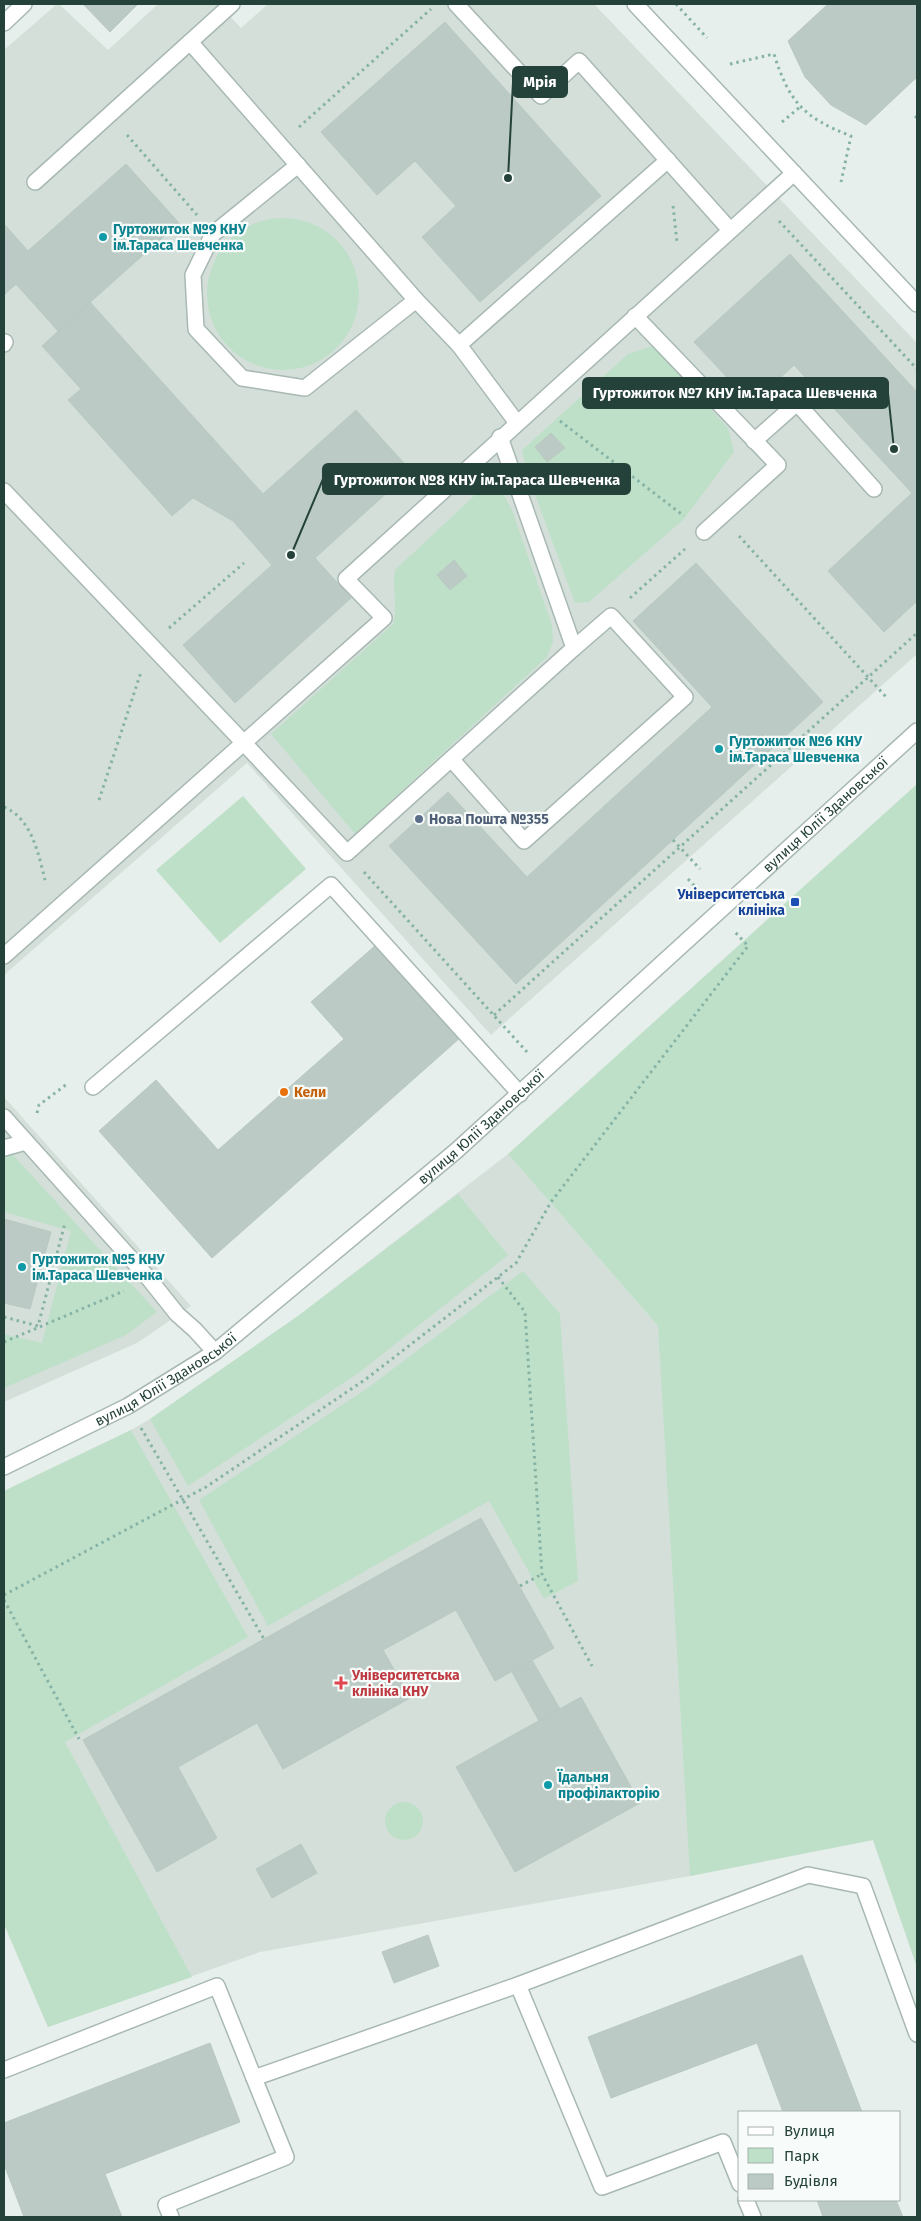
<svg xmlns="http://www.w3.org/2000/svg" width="921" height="2221" font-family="'Fira Sans',sans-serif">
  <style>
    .built { fill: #d4dfda }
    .green { fill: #bfe0c8 }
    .building { fill: #bbcac4; stroke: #b8c9c2 }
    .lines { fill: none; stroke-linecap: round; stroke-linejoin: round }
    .minor-casing { stroke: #a8b8b2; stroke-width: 18 }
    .path { stroke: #86b3a5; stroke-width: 3; stroke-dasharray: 2.5 4; stroke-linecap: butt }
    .minor { stroke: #fff; stroke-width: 15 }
    .culture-dot { fill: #0f9aa8; stroke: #f7fbf9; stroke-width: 2 }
    .service-dot { fill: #5c6f8a; stroke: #f7fbf9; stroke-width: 2 }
    .transit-dot { fill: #1a4fb4; stroke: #f7fbf9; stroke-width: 2 }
    .food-dot { fill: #e8710a; stroke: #f7fbf9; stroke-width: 2 }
    .health-dot { fill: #e0444e; stroke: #f7fbf9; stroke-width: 2 }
    .labels { text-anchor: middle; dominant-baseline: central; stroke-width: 4.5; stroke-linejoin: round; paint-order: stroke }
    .culture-label { font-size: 14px; font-weight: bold; fill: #0d838f; stroke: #f7fbf9; text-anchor: start }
    .street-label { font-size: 14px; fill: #24423a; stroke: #f7fbf9 }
    .service-label { font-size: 14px; font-weight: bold; fill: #4e5e75; stroke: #f7fbf9; text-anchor: start }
    .transit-label { font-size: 14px; font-weight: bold; fill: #164399; stroke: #f7fbf9; text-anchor: end }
    .food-label { font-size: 14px; font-weight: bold; fill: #c56008; stroke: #f7fbf9; text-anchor: start }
    .health-label { font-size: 14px; font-weight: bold; fill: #be3a42; stroke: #f7fbf9; text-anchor: start }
    .leader { fill: none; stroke: #24423a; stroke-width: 2 }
    .callout-dot { fill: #24423a; stroke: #f7fbf9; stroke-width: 2 }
    .callout { fill: #24423a; stroke: #24423a; stroke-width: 2 }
    .callout-label { font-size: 15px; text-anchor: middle; font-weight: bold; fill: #fff }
  </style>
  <rect width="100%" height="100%" fill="#e6efeb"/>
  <path class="built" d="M57,4H59L108,50L158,4H218L241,28L268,4H594L917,343V654L491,1035L247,763L4,975V50Z
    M917,1059V1967L873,1840L690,1876L260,1952L48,2027L4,1924V1491L131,1430L150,1419L298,1316L508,1154L657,1325Z
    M4,1097L191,1306L137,1343L4,1402Z"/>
  <path class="green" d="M207 294a76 76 0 1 1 152 0a76 76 0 1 1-152 0Z
    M653,346L728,428L734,452L684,519L589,602L575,603L527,473L522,450L628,354Z
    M490,492L504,495L512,510L552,625L553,642L547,657L355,834L271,734L393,624C399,606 391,588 395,570L475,495Z
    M917,784V1967L873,1840L690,1876L658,1326L508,1154Z
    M243,796L306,869L220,943L156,870Z
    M4,1145L157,1312L126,1335L4,1388V1334L42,1343L71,1231L4,1212Z
    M458,1194L508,1255L360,1372L188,1486L150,1419L298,1316Z
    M523,1271L560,1314L578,1581L544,1599L489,1501L268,1626L199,1500L369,1387Z
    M131,1430L248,1637L65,1742L192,1977L48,2027L4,1924V1491Z
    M385 1821a19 19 0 1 1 38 0a19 19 0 1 1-38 0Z"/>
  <path class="building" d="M83,4H138L110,32Z
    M828,4H917V77L866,125L831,105L805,77L788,41Z
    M445,22L601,196L480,302L422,237L456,206L415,161L377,195L321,132Z
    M126,164L179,223L58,331L16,284L4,295V224L28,251Z
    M790,254L917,392V601L884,632L828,571L912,493L794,365L752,404L694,342Z
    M90,302L263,494L233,521L193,498L172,516L68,400L81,389L42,346Z
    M356,410L411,471L315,558L351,598L235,703L183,645L272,565L233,521Z
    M551,433L565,448L547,462L535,447Z
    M454,560L467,576L450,590L437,575Z
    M696,563L823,702L516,984L389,846L448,792L527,877L712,707L633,621Z
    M377,944L461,1037L212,1258L99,1131L156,1080L218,1150L344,1039L311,1002Z
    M4,1219L51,1232L30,1309L4,1303Z
    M481,1518L554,1648L495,1681L456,1610L383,1650L410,1698L283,1769L257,1723L178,1767L217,1838L157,1872L83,1740Z
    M532,1660L560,1709L539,1721L512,1672Z
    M581,1697L640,1803L515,1872L456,1767Z
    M301,1844L317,1873L272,1898L256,1869Z
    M428,1935L439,1966L394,1983L382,1952Z
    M802,1955L862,2112H783L757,2043L611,2098L588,2037Z
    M210,2043L240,2122L105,2174L122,2217H24L4,2164V2123Z
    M817,2200H896L903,2217H823Z"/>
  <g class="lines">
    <g class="minor-casing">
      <g id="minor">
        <path d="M456,4L541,96L579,61L730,230"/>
        <path d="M635,4L917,304"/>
        <path d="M4,23L24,4"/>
        <path d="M190,42L416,300L459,345L668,160"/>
        <path d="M298,165L213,234L193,275L196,329L242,378L305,388L416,300"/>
        <path d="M35,182L232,4"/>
        <path d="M635,316L778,465L704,532"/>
        <path d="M4,344L5,342"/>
        <path d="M459,345L517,423"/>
        <path d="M754,441L797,403L874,489"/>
        <path d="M4,491L243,742L347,853L574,648L500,437"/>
        <path d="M452,760L524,841L685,697L611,616L574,648"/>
        <path d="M4,956L384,618L346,579L794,173"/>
        <path d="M93,1087L331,885L520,1094"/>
        <path d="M4,1117L150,1280L177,1314L195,1330L215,1352"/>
        <path d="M4,1148L26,1142"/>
        <path id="s1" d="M4,1467L128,1406L215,1352L456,1151L917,731"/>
        <path d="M518,1985L602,2187L723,2142L740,2184"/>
        <path d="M4,2070L217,1986L254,2078L518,1985L808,1875L863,1886L917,2034"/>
        <path d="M746,2200L753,2217"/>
        <path d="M171,2217L166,2205L286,2157L254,2078"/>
      </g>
    </g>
    <path class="path" d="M676,4L707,38
      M730,64L774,54C789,102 804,118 851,136L841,182
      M915,118L917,116
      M782,122L800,107
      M299,127L431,9
      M127,135L197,215
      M673,206L677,242
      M779,221L917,369
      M560,421L684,516
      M739,536L888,699
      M630,598L685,549
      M169,628L244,563
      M99,800L141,672
      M4,807C33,819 39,857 46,884
      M673,840L700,869
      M364,872L527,1052
      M688,879L701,893
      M494,1015L917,633
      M37,1113L39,1105L67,1084
      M498,1277L525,1312L542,1574L592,1666
      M4,1317L38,1326L65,1223
      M4,1342L124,1291
      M141,1428L264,1639
      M520,1586L542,1574
      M4,1595L206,1487L366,1379L516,1263L551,1202L748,946L735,932
      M4,1600L79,1739"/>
    <use href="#minor" class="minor"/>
  </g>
  <g class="culture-dot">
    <circle cx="103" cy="237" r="5"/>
    <circle cx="719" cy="749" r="5"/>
    <circle cx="22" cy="1267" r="5"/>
    <circle cx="548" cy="1785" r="5"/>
  </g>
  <circle class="service-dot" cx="419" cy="819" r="5"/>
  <rect class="transit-dot" x="790" y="897" width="10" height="10" rx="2.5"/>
  <circle class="food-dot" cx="284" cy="1092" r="5"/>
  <path class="health-dot" d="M338.5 1675.5h5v5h5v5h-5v5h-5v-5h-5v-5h5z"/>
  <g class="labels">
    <g class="culture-label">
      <text x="113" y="229">Гуртожиток №9 КНУ<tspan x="113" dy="16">ім.Тараса Шевченка</tspan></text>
      <text x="729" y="741">Гуртожиток №6 КНУ<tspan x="729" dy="16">ім.Тараса Шевченка</tspan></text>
      <text x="32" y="1259">Гуртожиток №5 КНУ<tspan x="32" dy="16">ім.Тараса Шевченка</tspan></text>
      <text x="558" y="1777">Їдальня<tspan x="558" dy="16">профілакторію</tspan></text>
    </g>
    <g class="street-label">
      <text stroke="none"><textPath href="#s1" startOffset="1054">вулиця Юлії Здановської</textPath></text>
      <text stroke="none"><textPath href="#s1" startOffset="589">вулиця Юлії Здановської</textPath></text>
      <text stroke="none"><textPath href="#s1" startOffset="184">вулиця Юлії Здановської</textPath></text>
    </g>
    <g class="service-label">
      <text x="429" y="819">Нова Пошта №355</text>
    </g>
    <g class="transit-label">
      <text x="785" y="894">Університетська<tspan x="785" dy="16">клініка</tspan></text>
    </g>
    <g class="food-label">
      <text x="294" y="1092">Кели</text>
    </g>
    <g class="health-label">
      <text x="352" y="1675">Університетська<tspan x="352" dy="16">клініка КНУ</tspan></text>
    </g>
  </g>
  <path class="leader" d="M508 178L513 82M894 449L888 393M291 555L323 479"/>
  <g class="callout-dot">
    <circle cx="508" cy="178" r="5"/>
    <circle cx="894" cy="449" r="5"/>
    <circle cx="291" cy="555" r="5"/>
  </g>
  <g class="callout">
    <rect x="513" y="67" width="54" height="30" rx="5"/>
    <rect x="583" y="378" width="305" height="30" rx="5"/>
    <rect x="323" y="464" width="307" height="30" rx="5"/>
  </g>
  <g class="callout-label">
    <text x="540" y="87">Мрія</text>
    <text x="735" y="398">Гуртожиток №7 КНУ ім.Тараса Шевченка</text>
    <text x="477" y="485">Гуртожиток №8 КНУ ім.Тараса Шевченка</text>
  </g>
  <rect width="921" height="2221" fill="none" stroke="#24423a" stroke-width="10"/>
  <rect x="738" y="2111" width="162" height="90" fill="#f7fbf9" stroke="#a3b1ad"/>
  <rect x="748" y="2127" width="25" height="8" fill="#ffffff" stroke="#a3b1ad"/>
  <text x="784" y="2136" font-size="15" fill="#24423a">Вулиця</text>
  <rect x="748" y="2148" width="25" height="15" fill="#bfe0c8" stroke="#a3b1ad"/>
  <text x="784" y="2161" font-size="15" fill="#24423a">Парк</text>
  <rect x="748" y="2174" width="25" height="15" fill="#bbcac4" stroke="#a3b1ad"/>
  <text x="784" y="2186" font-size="15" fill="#24423a">Будівля</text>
</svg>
